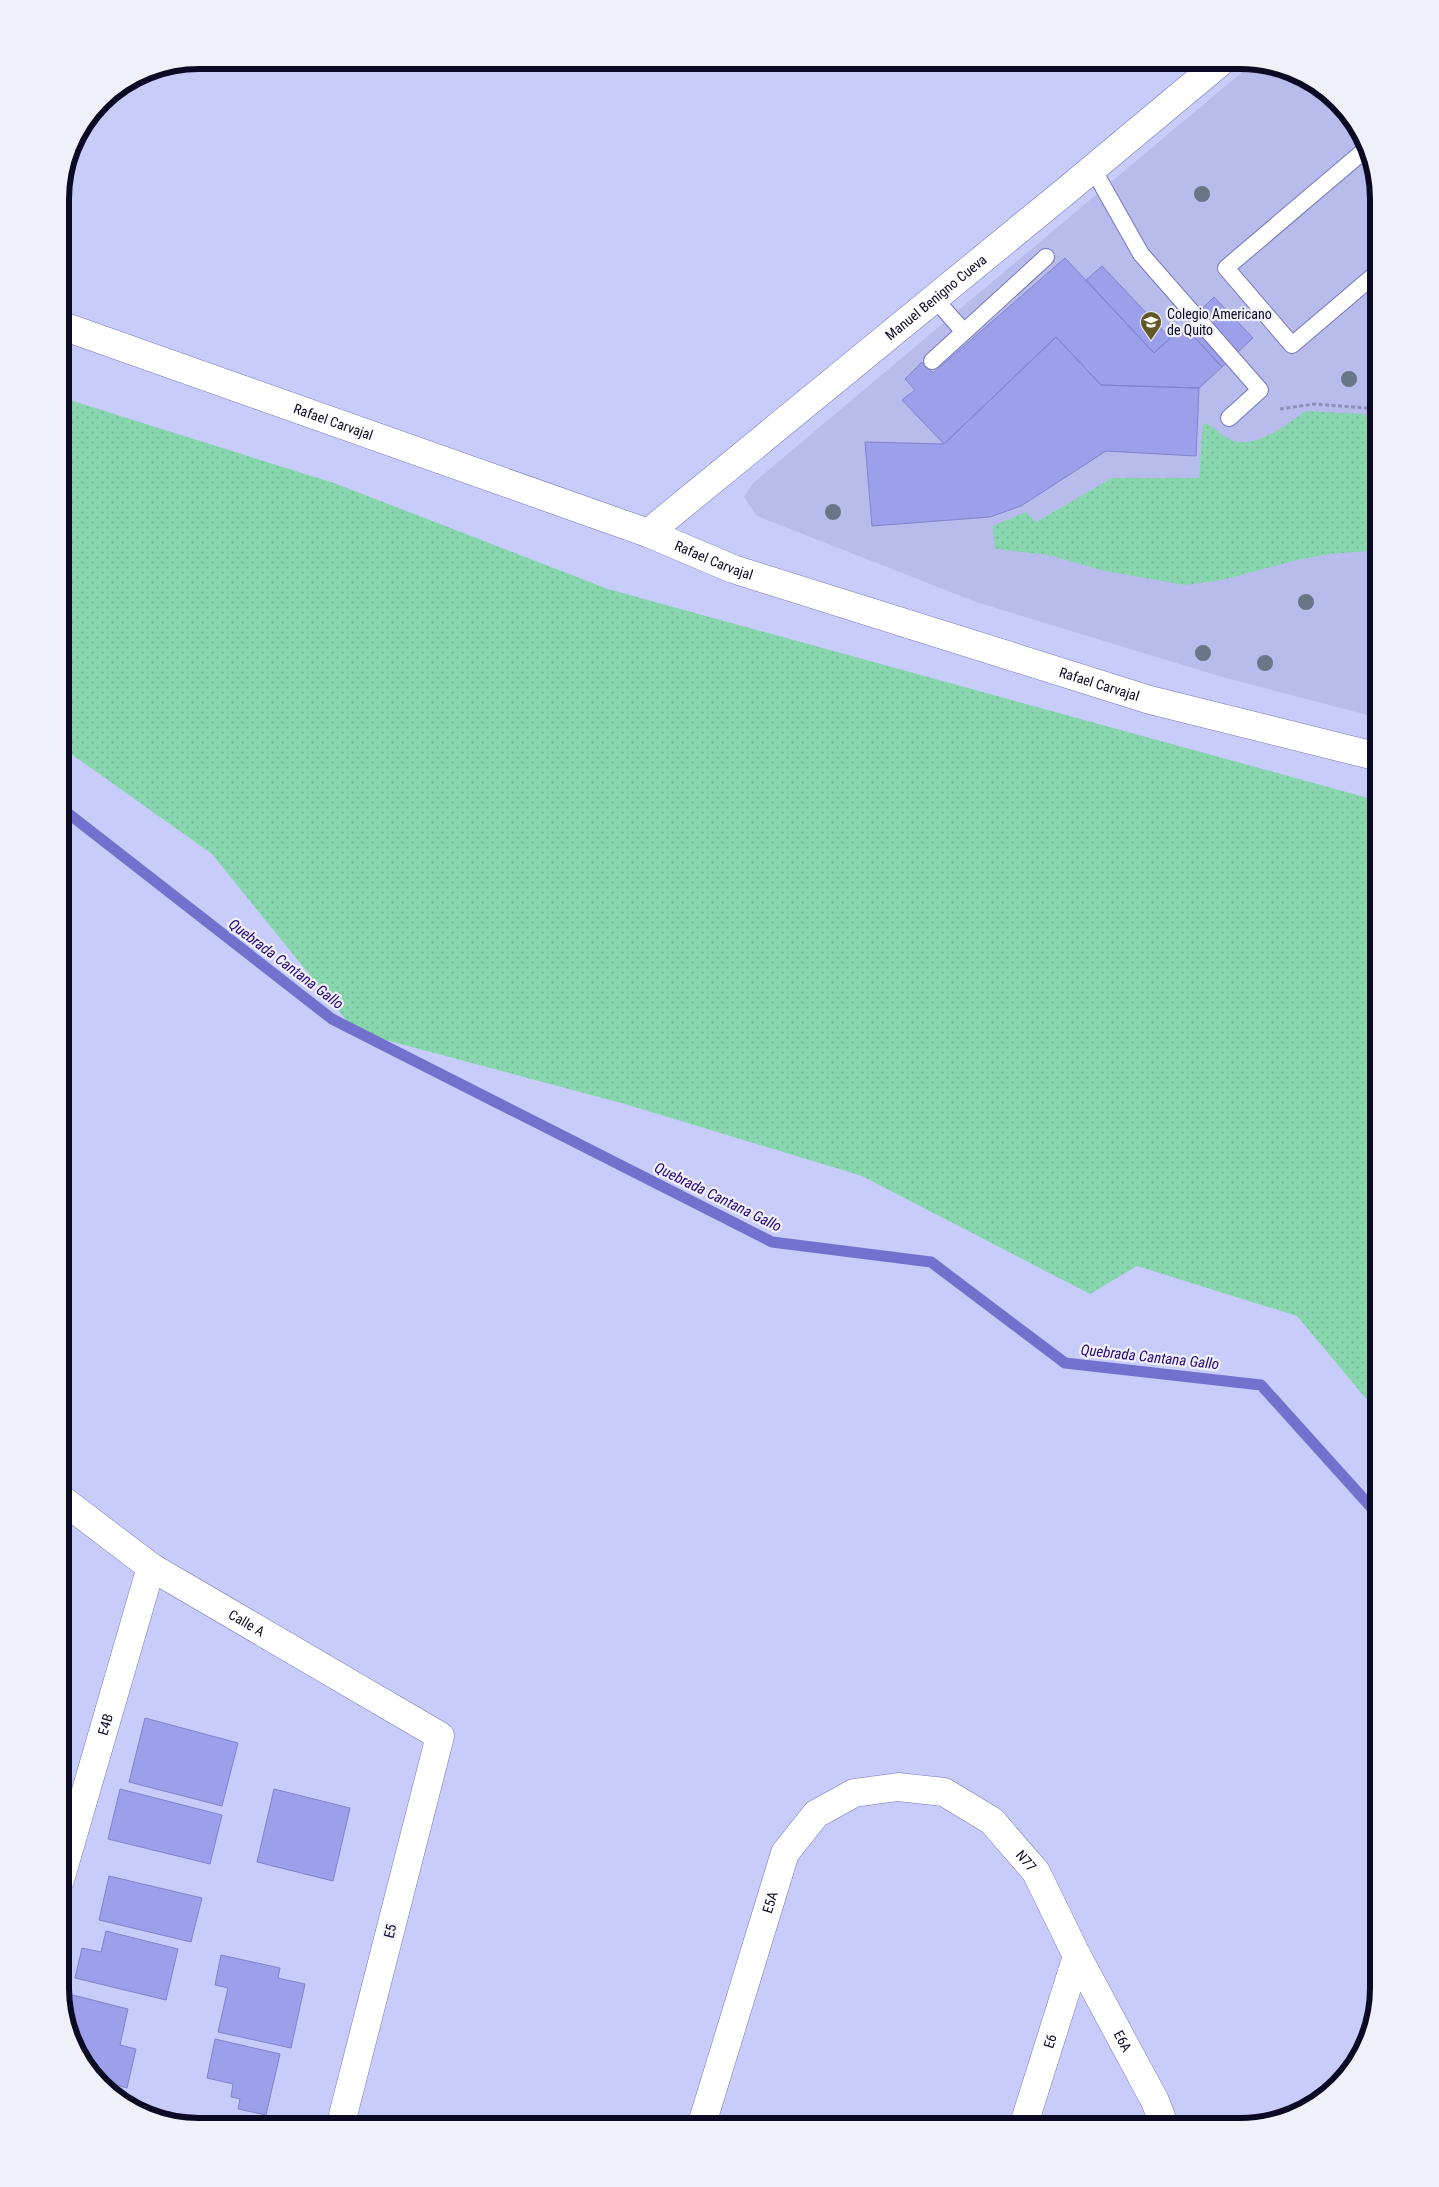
<svg xmlns="http://www.w3.org/2000/svg" width="1439" height="2187" font-family="'Roboto Condensed',sans-serif">
  <style>
    .built { fill: #b8bced }
    .grass { fill: url(#grass-dots) }
    .lines { fill: none; stroke-linecap: round; stroke-linejoin: round }
    .stream { stroke: #7272ce; stroke-width: 11 }
    .building { fill: #9c9fe9; stroke: #8183cb }
    .service-casing { stroke: #7476bd; stroke-width: 18 }
    .minor-casing { stroke: #7476bd; stroke-width: 29 }
    .path { stroke: #8e90b9; stroke-width: 3; stroke-dasharray: 4 2.5; stroke-linecap: butt }
    .service { stroke: #fff; stroke-width: 16 }
    .minor { stroke: #fff; stroke-width: 28 }
    .tree { fill: #697686 }
    .labels { text-anchor: middle; dominant-baseline: central; stroke-width: 4.5; stroke-linejoin: round; paint-order: stroke }
    .street-label { font-size: 14px; fill: #0b0923; stroke: #f0f0f8 }
    .poi-label { font-size: 14px; fill: #0b0923; stroke: #f0f0f8; text-anchor: start }
    .water-label { font-size: 15px; font-style: italic; fill: #27057a; stroke: #f0f0f8 }
    .rim { fill: none; stroke: #0b0923; stroke-width: 6 }
  </style>
  <defs>
    <pattern id="grass-dots" width="8" height="8" patternUnits="userSpaceOnUse" patternTransform="scale(1.25)"><rect width="8" height="8" fill="#87d6ae"/><path d="M2 2h.1M6 6h.1" fill="none" stroke="#73b695" stroke-width="1.8" stroke-linecap="round"/></pattern>
  </defs>
  <rect width="100%" height="100%" fill="#c8ccfb"/>
  <path class="built" d="M1254,62L1310,79L1361,130L1379,199V718L1219,676L976,602L757,516L744,497L753,483Z"/>
  <path class="grass" d="M60,397L334,483L608,589L1379,801V1414L1297,1316L1137,1266L1090,1294L862,1176L625,1104L356,1032L212,854L60,746Z
    M1306,411L1379,415V550L1330,554L1301,559L1222,580L1185,585L1105,571L1049,555L995,549L993,526L1026,512L1036,522L1112,478H1199L1203,423C1215,426 1219,434 1229,439C1254,452 1286,424 1306,411Z"/>
  <g class="lines">
    <path class="stream" d="M60,807L332,1019L772,1242L931,1262L1065,1363L1261,1385L1379,1516"/>
  </g>
  <path class="building" d="M1065,258L1154,353L1184,326L1222,367L1199,388L1101,385L1056,337L944,444L902,400L915,390L905,379L922,362L933,373Z
    M1102,266L1170,338L1154,353L1086,280Z
    M1214,297L1253,338L1222,367L1184,326Z
    M1056,337L1101,385L1199,388L1196,456L1106,451L1021,506L990,517L872,526L865,442L944,444Z
    M145,1718L238,1743L222,1806L129,1782Z
    M120,1789L222,1815L210,1864L108,1839Z
    M274,1789L350,1808L333,1881L257,1862Z
    M109,1876L202,1898L191,1942L99,1920Z
    M106,1931L178,1949L166,2000L75,1978L82,1948L101,1952Z
    M221,1955L280,1968L278,1978L305,1984L291,2048L218,2032L228,1988L215,1985Z
    M61,1992L128,2009L120,2045L136,2049L127,2088L102,2081L78,2057Z
    M215,2039L280,2054L266,2115L238,2109L240,2099L231,2097L233,2084L207,2078Z
    M117,2096L132,2100L130,2108H129Z"/>
  <g class="lines">
    <g class="service-casing">
      <path id="service" d="M1366,149L1226,268L1292,345L1379,271
        M1093,169L1141,254L1260,390L1229,418
        M935,299L964,332L1046,257
        M932,361L964,332"/>
    </g>
    <g class="minor-casing">
      <g id="minor">
        <path id="s1" d="M60,325L648,533L733,569L1150,700L1379,757"/>
        <path id="s2" d="M648,533L1067,190L1223,60"/>
        <path id="s3" d="M60,1498L151,1567L440,1736L340,2127"/>
        <path id="s4" d="M60,1880L151,1567"/>
        <path id="s5" d="M701,2127L785,1853L816,1814L854,1793L898,1787L944,1792L992,1821L1036,1872L1077,1956L1155,2101L1165,2127"/>
        <path id="s6" d="M1023,2127L1077,1956"/>
      </g>
    </g>
    <path class="path" d="M1280,409L1314,404L1379,409"/>
    <use href="#service" class="service"/>
    <use href="#minor" class="minor"/>
  </g>
  <g class="tree">
    <circle cx="1202" cy="194" r="8"/>
    <circle cx="1349" cy="379" r="8"/>
    <circle cx="833" cy="512" r="8"/>
    <circle cx="1306" cy="602" r="8"/>
    <circle cx="1203" cy="653" r="8"/>
    <circle cx="1265" cy="663" r="8"/>
  </g>
  <defs>
    <g id="school-pin" transform="scale(1.125)"><path d="M0 17L-7.5 6A9.5 9.5 0 1 1 7.5 6Z" fill="#605925" stroke="#f0f0f8"/><path d="M0-5L7-2L0 1L-7-2ZM-4 1L0 2.5L4 1V4Q0 6-4 4Z" fill="#fff"/></g>
  </defs>
  <g fill-rule="evenodd">
    <use href="#school-pin" x="1151" y="322"/>
  </g>
  <g class="labels">
    <g class="street-label">
      <text stroke="none"><textPath href="#s2" startOffset="372">Manuel Benigno Cueva</textPath></text>
      <text stroke="none"><textPath href="#s1" startOffset="290">Rafael Carvajal</textPath></text>
      <text stroke="none"><textPath href="#s1" startOffset="695">Rafael Carvajal</textPath></text>
      <text stroke="none"><textPath href="#s1" startOffset="1100">Rafael Carvajal</textPath></text>
      <text stroke="none"><textPath href="#s3" startOffset="225">Calle A</textPath></text>
      <text stroke="none"><textPath href="#s4" startOffset="162">E4B</textPath></text>
      <text stroke="none"><textPath href="#s5" startOffset="579">N77</textPath></text>
      <text stroke="none"><textPath href="#s5" startOffset="235">E5A</textPath></text>
      <text transform="translate(390 1931) rotate(-76)">E5</text>
      <text stroke="none"><textPath href="#s5" startOffset="784">E6A</textPath></text>
      <text stroke="none"><textPath href="#s6" startOffset="90">E6</textPath></text>
    </g>
    <g class="poi-label">
      <text x="1167" y="314">Colegio Americano<tspan x="1167" dy="16">de Quito</tspan></text>
    </g>
    <g class="water-label">
      <text transform="translate(286 964) rotate(37)">Quebrada Cantana Gallo</text>
      <text transform="translate(718 1197) rotate(26)">Quebrada Cantana Gallo</text>
      <text transform="translate(1150 1357) rotate(6)">Quebrada Cantana Gallo</text>
    </g>
  </g>
  <path d="M0 0H1439V2187H0ZM199 69H1240A130 130 0 0 1 1370 199V1988A130 130 0 0 1 1240 2118H199A130 130 0 0 1 69 1988V199A130 130 0 0 1 199 69Z" fill="#f0f0f8" fill-rule="evenodd"/>
  <path class="rim" d="M199 69H1240A130 130 0 0 1 1370 199V1988A130 130 0 0 1 1240 2118H199A130 130 0 0 1 69 1988V199A130 130 0 0 1 199 69Z"/>
</svg>
